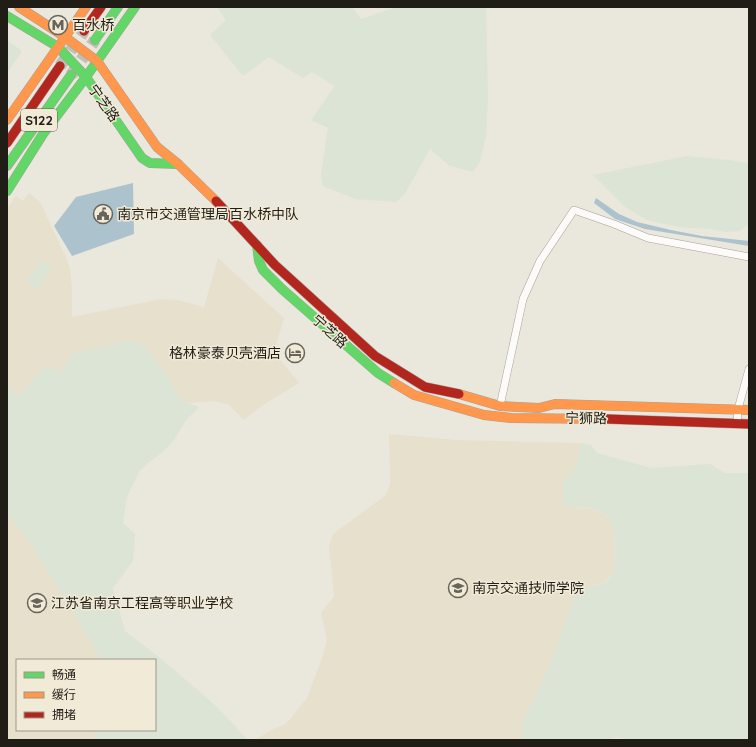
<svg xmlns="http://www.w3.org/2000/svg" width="756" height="747" font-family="Quicksand,'Noto Sans SC',sans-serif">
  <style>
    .built { fill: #e7e0cd }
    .green { fill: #dbe4d5 }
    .water { fill: #acc3ce }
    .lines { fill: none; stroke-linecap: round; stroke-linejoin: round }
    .highway-tunnel { stroke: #c2bfb5; stroke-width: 12; stroke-dasharray: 12 6; stroke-linecap: butt }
    .street-casing { stroke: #a4a29a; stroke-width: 8 }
    .fast-casing { stroke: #a4a29a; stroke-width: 10 }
    .slow-casing { stroke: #a4a29a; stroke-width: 10 }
    .jam-casing { stroke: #a4a29a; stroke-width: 10 }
    .street { stroke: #fcfbfa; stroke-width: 7 }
    .fast { stroke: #63d668; stroke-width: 9 }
    .slow { stroke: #ff974d; stroke-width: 9 }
    .jam { stroke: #b3261e; stroke-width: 9 }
    .labels { text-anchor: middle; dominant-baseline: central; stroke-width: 3; stroke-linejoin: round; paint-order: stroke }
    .shield { fill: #f0ead7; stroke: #5e5a51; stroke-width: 1 }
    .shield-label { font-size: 13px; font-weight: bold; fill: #201d17 }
    .poi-label { font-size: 14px; fill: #201d17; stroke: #f0ead7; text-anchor: start }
    .street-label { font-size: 14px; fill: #201d17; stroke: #f0ead7 }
  </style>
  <rect width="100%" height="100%" fill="#eae7dd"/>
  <path class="built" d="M29,193L40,202L66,257L70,269L72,287V317L162,299L177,300L204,307L218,258L284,318L274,352L299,383L263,405L244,420L229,405L214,401L188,403L179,396L163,371L145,346L61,372L47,365L18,396L7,384V209L16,196L23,201Z
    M389,434L456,440L581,443L577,465L563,482V505L596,510L605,514L611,522L614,537L615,565L614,573L603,583L587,587L574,597L549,667L521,726L522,740H255L271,730L286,724L307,698L321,661L327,640L321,613L334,596L329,546L333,534L386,495L390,484Z
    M10,516L32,546L102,660H17V730H98L94,740H7V518Z"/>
  <path class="green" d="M217,7H352L361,19L396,7H486L488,99L486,136L480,162L473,172L450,166L430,149L404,195L396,202L355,199L323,186L321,175L328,128L311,120L335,86L312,72L303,78L269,57L243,76L210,35L226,20Z
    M7,40L22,51L7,73Z
    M688,156L729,160L749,163V224L740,231L726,232L711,229L678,227L647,220L625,207L593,175Z
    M41,260L52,267L36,290L26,282Z
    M130,340L145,346L163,371L179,396L188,403L199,407L187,419L173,441L164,451L148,463L139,472L127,497L123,523L135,534L133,561L113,588L125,631L160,658L215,705L248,740H94L98,730H155V660H102L32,546L10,516L7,518V384L18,396L47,365L61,372L72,354Z
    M581,443L591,445L597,453L651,468L710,464L725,473H747L749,475V740H628L618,737L608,740H522L521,726L549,667L574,597L579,589C590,585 602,587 610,578C619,568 616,522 605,514C596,507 574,507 563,505V482L577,465Z"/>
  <path class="water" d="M133,183L134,234L72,256L54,226L76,197Z
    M596,198L619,214L637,222L671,230L702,236L749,241V246L645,229L615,219L594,203Z"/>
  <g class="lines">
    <path class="highway-tunnel" d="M60,66L84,31
      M71,75L95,40"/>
    <g class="street-casing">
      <path id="street" d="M500,406L523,299L540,261L574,210L614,224L648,238L749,257
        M737,424L738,409L749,369"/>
    </g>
    <g class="fast-casing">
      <path id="fast" d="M7,16L58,47L86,77L142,158L150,163L178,164
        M95,40L118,7
        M7,166L71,75
        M7,191L43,134L86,77L135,7
        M257,245L259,261L263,270L282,289L378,373L394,383"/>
    </g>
    <g class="slow-casing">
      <path id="slow" d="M19,7L65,37L97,61L157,147L178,164L216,201
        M7,120L86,7
        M394,383L414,395L484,415L511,418L607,419
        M459,394L500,406L539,408L555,404L749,410"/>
    </g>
    <g class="jam-casing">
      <path id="jam" d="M84,31L101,7
        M7,143L60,66
        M216,201L275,265L375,356L425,387L459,394
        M607,419L749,424"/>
    </g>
    <use href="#street" class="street"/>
    <use href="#fast" class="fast"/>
    <use href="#slow" class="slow"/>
    <use href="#jam" class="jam"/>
  </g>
  <defs>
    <g id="metro-ring" transform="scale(1)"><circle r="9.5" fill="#f0ead7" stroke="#67645c" stroke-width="1.5"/><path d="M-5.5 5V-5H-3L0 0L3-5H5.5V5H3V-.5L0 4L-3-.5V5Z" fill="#67645c"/></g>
    <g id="civic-ring" transform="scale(1)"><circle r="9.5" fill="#f0ead7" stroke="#67645c" stroke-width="1.5"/><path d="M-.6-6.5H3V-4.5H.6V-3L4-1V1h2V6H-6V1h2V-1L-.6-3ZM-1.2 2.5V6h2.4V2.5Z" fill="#67645c"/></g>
    <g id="hotel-ring" transform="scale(1)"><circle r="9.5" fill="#f0ead7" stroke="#67645c" stroke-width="1.5"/><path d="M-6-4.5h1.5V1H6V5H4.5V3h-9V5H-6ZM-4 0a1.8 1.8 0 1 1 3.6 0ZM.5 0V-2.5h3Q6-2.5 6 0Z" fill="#67645c"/></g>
    <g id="university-ring" transform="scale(1)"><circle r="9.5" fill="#f0ead7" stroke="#67645c" stroke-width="1.5"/><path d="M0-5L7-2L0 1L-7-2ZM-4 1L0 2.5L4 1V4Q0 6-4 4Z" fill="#67645c"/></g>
    <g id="school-ring" transform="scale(1)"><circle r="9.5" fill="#f0ead7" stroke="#67645c" stroke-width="1.5"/><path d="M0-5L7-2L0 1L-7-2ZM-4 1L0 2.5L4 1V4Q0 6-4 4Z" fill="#67645c"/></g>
  </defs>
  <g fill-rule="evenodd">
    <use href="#metro-ring" x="58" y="25"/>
    <use href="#civic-ring" x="103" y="214"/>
    <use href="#hotel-ring" x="295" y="353"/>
    <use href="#university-ring" x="458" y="588"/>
    <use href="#school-ring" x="37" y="603"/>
  </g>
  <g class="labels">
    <rect class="shield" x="21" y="109" width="36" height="22" rx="3"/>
    <g class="shield-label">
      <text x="39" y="120">S122</text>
    </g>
    <g class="poi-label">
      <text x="72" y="25">百水桥</text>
      <text x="117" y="214">南京市交通管理局百水桥中队</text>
      <text x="281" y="353" text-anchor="end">格林豪泰贝壳酒店</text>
      <text x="472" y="588">南京交通技师学院</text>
      <text x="51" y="603">江苏省南京工程高等职业学校</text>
    </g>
    <g class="street-label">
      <text transform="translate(104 103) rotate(55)">宁芝路</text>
      <text transform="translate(330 331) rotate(42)">宁芝路</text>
      <text transform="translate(586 418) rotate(1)">宁狮路</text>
    </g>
  </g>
  <rect width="756" height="747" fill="none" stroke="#201d17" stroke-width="16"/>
  <rect x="16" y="659" width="140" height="72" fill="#f0ead7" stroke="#9d988a"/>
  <rect x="24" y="672" width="20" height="6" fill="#63d668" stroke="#9d988a"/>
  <text x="52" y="679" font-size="12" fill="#201d17">畅通</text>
  <rect x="24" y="692" width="20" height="6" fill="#ff974d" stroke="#9d988a"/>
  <text x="52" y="699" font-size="12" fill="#201d17">缓行</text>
  <rect x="24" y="712" width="20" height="6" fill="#b3261e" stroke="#9d988a"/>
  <text x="52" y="719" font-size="12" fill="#201d17">拥堵</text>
</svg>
